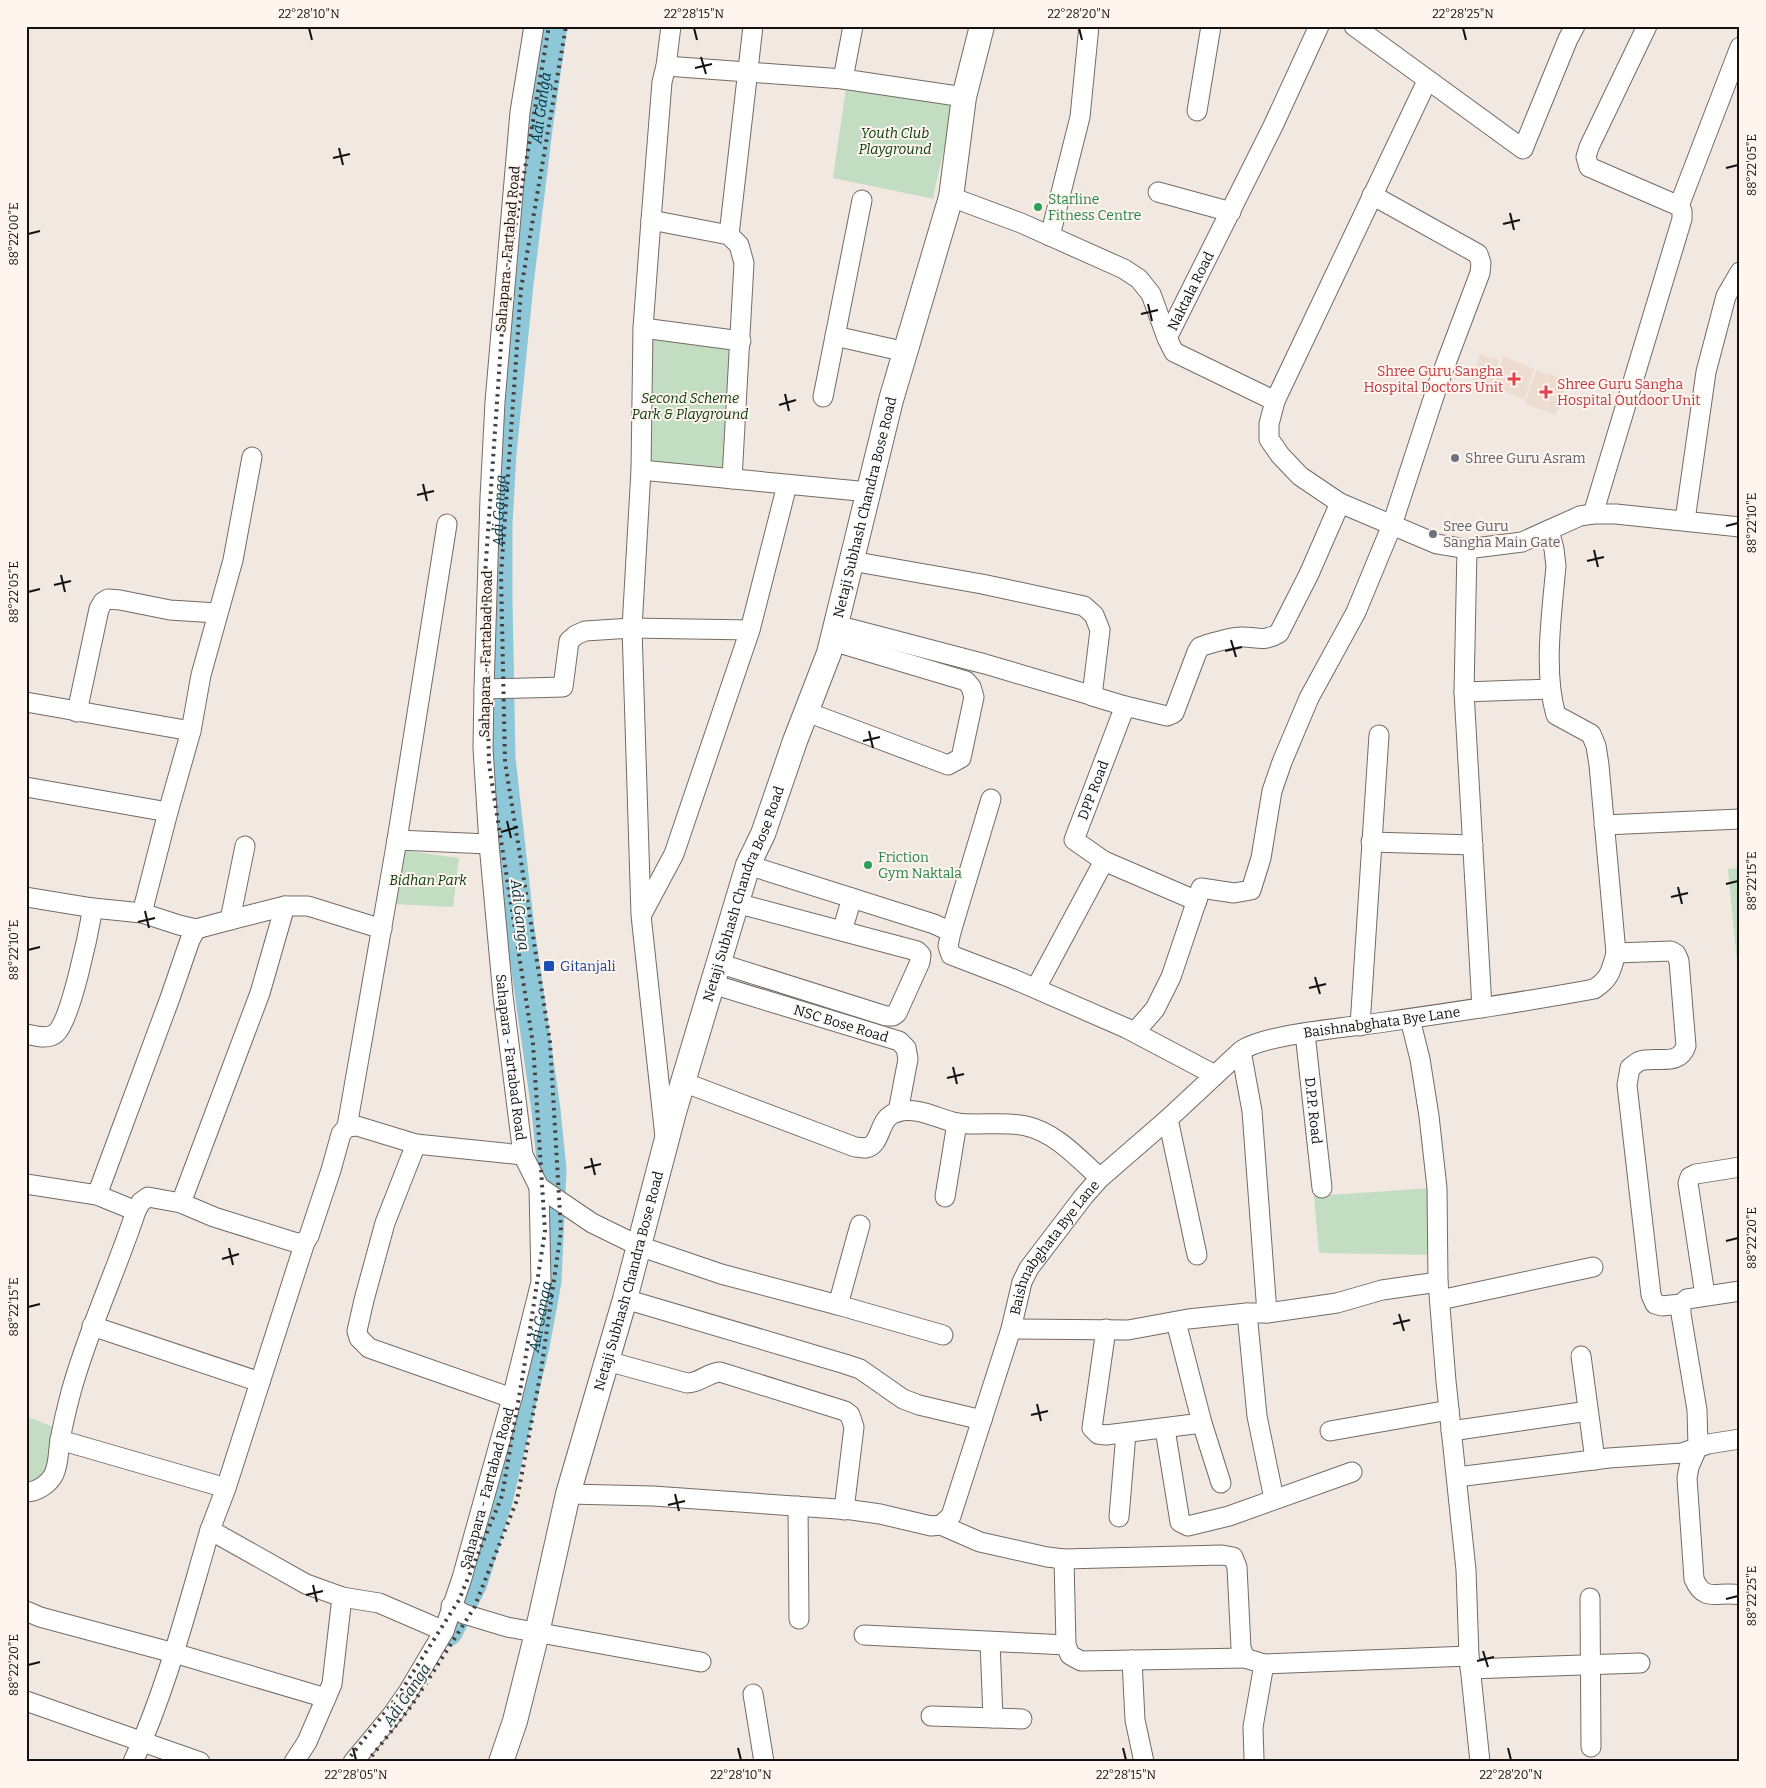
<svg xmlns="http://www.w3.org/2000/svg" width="1766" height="1788" font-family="Bitter,serif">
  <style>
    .built { fill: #eddcd0 }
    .green { fill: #c2ddc1 }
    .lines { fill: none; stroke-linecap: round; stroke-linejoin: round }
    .river { stroke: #8ec7d8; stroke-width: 29 }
    .minor-casing { stroke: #736b65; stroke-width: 21 }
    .major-casing { stroke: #736b65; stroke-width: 26 }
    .minor { stroke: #fff; stroke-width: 19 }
    .major { stroke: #fff; stroke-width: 24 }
    .rail { stroke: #46413e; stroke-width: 4; stroke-dasharray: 2.5 5; stroke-linecap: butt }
    .ticks { fill: none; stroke: #14110f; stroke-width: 2 }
    .leisure-dot { fill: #2e9e5b; stroke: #fff5ee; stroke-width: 2 }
    .health-dot { fill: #e0444e; stroke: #fff5ee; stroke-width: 2 }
    .worship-dot { fill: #6b7280; stroke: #fff5ee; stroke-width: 2 }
    .transit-dot { fill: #1a4fb4; stroke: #fff5ee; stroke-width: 2 }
    .labels { text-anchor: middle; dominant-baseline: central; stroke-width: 4; stroke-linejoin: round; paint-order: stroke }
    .park-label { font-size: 14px; font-style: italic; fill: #053a09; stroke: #fff5ee }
    .leisure-label { font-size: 14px; fill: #27864d; stroke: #fff5ee; text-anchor: start }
    .street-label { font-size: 14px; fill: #14110f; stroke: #fff5ee }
    .health-label { font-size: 14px; fill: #be3a42; stroke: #fff5ee; text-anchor: end }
    .worship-label { font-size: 14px; fill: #5b616d; stroke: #fff5ee; text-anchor: start }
    .transit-label { font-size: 14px; fill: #164399; stroke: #fff5ee; text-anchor: start }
    .water-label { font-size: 15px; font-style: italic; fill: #003542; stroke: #fff5ee }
    .neatline { fill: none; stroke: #14110f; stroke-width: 2 }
    .ticks-label { font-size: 12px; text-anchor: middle; fill: #14110f }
  </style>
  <rect width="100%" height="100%" fill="#f1e8e1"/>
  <path class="built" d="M1480,354L1499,360L1491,387L1472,381Z
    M1503,356L1534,369L1524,399L1494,388Z
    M1536,370L1567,380L1556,415L1525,404Z"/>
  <path class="green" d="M847,81L955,104L934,192V199L833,178Z
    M649,335L738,347L728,475L644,468Z
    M401,850L459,858L453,907L394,904Z
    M1740,868V993L1728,869Z
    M1432,1188L1434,1255L1319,1253L1314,1196Z
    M26,1416L53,1427L57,1458L32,1492L26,1490Z"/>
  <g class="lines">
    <path class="river" id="s1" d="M448,1632L473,1583L498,1501L535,1346L547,1281L552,1170L546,1110L520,929L501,758L498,601V524L502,453L519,284L539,121L553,26"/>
    <g class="minor-casing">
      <g id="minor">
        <path id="s2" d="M534,26L520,112L495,402L490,498L484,689L483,748L489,844L503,996L523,1155L539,1187L592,1223L639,1246L721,1274L838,1305L860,1225"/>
        <path d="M1354,26L1523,149L1568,39L1575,26"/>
        <path d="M666,66L843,79L964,97"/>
        <path d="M843,79L853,26"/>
        <path d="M1197,111L1211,26"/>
        <path d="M1158,192L1231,212"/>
        <path id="s3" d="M951,197L1021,223L1124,269L1139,279L1151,294L1167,338L1273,126L1319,26"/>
        <path d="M1679,206L1740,47"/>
        <path d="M651,220L662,82L666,66L671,26"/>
        <path d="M729,235L753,26"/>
        <path d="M1050,236L1080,117L1089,26"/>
        <path d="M643,328L741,341"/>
        <path d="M835,336L906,352"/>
        <path d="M1167,338L1174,352L1275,401L1269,424V439L1280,455L1300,476L1340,503L1437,544L1467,549L1522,542L1580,516L1593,514H1616L1740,527"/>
        <path d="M823,397L862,200"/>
        <path d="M1275,401L1427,81"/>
        <path d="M641,470L643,328L651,220L729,235L739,245L744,263L732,479"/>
        <path d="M1593,514L1682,219V211L1679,206L1589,167L1586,157L1589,147L1647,26"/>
        <path d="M1685,520L1706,372L1726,296L1740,272"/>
        <path d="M1467,549L1464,692L1482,1008"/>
        <path d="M851,561L982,584L1084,606L1094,615L1100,630L1092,696L1125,706L1167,716L1174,713L1197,652L1200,647C1207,644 1233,637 1240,637C1256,636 1263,643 1279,633L1309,574L1340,503"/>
        <path d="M836,625L985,664L1097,697"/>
        <path d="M484,689L563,687L569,641L576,635L585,631L632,628L750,630"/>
        <path d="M1464,692L1550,689"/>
        <path d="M26,702L191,731"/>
        <path d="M77,712L99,609L103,602L108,599L120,600L170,610L217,613"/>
        <path d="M807,712L948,765L961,758L974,697L971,687L966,681L832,641"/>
        <path d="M26,787L168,812"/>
        <path d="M1604,825L1740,819"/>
        <path d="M397,840L447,524"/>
        <path d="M1371,842L1473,845"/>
        <path d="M245,846L230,920L196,929L179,925L142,913L168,812L191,731L201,675L233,560L252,457"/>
        <path id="s4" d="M1104,861L1074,840L1125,706"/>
        <path d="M748,865L934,924L951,932L948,946L951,955L1011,978L1126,1028L1215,1075"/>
        <path d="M26,897L93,908C89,930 71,1020 56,1033C48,1040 36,1036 26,1034"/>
        <path d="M93,908L142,913"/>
        <path d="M642,914L674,854L750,630L787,485"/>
        <path d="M230,920L285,906H308L382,929"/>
        <path d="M842,931L852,898"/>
        <path d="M951,932L991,799"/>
        <path d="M1616,953L1671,951L1676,954L1679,961L1686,1046C1679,1067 1657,1056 1640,1061C1637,1062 1633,1066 1630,1068L1627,1085L1651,1295L1655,1304L1662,1306L1681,1304"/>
        <path d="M718,963L886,1016H893L897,1013L920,962L921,955L917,951L736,903"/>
        <path id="s5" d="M712,984L899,1041L906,1048L908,1059L898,1112"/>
        <path d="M1036,988L1104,861L1197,901"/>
        <path d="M1410,1019L1420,1059L1429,1116L1437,1188L1438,1282L1446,1381L1466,1570L1469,1656L1480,1762"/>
        <path d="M1360,1026L1379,735"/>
        <path d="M1135,1032L1155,1009L1171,977L1201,888L1234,893L1251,890L1261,858L1272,791L1282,762L1309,698L1356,612L1392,525L1437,387L1480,273L1481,263L1478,254L1372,195"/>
        <path id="s6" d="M1305,1033L1322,1188"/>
        <path d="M1241,1051L1252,1111L1267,1313"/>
        <path d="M683,1082L855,1147C858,1147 863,1148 866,1148C883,1144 877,1118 897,1112C917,1106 938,1119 957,1123C979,1126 1004,1121 1026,1126C1055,1132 1079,1159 1100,1178"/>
        <path d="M1168,1119L1197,1255"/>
        <path d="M347,1127L397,840L489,844"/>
        <path d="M665,1137L641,915L632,628L641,470L869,492"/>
        <path d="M416,1144L385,1223L364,1300L357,1331L359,1338L369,1348L512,1398"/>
        <path d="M26,1184L97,1195L136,1211"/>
        <path d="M97,1195L170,998L190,940L196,929"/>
        <path d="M945,1197L957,1123"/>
        <path d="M181,1203L260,993L285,906"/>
        <path d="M1740,1291L1687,1299L1681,1304V1314L1697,1410L1698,1446L1689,1467L1687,1478L1694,1579C1705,1604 1718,1590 1740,1595"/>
        <path d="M1705,1295L1688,1183L1690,1177L1696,1174L1740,1167"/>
        <path d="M625,1299L845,1364L860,1369L903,1399L919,1405L982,1420"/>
        <path d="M1440,1300L1593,1267"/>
        <path d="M838,1305L943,1335"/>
        <path d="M1247,1313L1257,1416L1274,1499"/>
        <path d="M1176,1322L1202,1423L1221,1483"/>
        <path d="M92,1326L260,1382"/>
        <path d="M1011,1329L1128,1330L1188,1319L1247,1313H1267L1337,1303L1382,1290L1438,1282"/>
        <path d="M1106,1329L1092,1428L1098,1434L1106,1435L1202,1423"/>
        <path d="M1581,1356L1595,1460"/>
        <path d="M607,1361L687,1383C700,1383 707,1373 720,1372L845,1411L850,1415L854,1427L844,1510"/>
        <path d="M1165,1429L1180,1522L1188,1526L1229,1516L1352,1472"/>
        <path d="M1330,1431L1449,1410"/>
        <path d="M1451,1431L1588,1411"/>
        <path d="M60,1440L226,1488L210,1530L306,1584L342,1597L379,1603L444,1631"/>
        <path d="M1457,1477L1609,1458L1682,1453L1708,1444L1740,1439"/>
        <path d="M226,1488L305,1242"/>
        <path d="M26,1492C37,1492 49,1484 54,1474C59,1463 58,1452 60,1440C63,1424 67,1407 71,1392C88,1330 116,1272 136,1211L141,1202L148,1197L181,1203L214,1217L297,1243L305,1242L309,1236L331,1170L341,1134L347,1127L357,1126L416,1144L523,1155"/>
        <path id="s7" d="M568,1494L653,1496L852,1510L880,1514L931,1526L941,1525L951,1516L1011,1329L1022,1282L1029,1268L1084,1196L1100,1178L1168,1119L1241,1051C1263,1034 1353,1027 1385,1022C1455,1012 1525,1002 1594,989C1610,979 1611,971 1616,953L1599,765L1596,746L1591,734L1556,715C1543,672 1552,611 1556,566L1554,549L1549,530"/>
        <path d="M798,1506L799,1619"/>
        <path d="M1119,1517L1126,1433"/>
        <path d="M941,1525L980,1542L1047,1557L1064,1559L1222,1555L1233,1557L1237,1567L1241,1648L1245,1658L1264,1664L1469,1656"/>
        <path d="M1064,1559L1066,1645L1070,1655L1081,1661L1245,1658"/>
        <path d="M1590,1598L1591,1747"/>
        <path d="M451,1606L464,1614L507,1627L701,1662"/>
        <path d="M26,1611L40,1617L174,1653L326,1698"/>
        <path d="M864,1635L1066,1645"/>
        <path d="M990,1642L993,1718"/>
        <path d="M1132,1660L1135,1720L1144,1762"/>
        <path d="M1470,1669L1640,1663"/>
        <path d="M753,1694L764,1762"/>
        <path d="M26,1701L200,1762"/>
        <path d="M931,1716L1022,1719"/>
        <path d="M1254,1759L1253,1727L1264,1664"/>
        <path d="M133,1762C167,1688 187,1608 210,1530"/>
        <path d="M294,1762L307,1742L332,1684L342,1597"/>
        <path id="s8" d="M353,1762L392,1715L408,1692L444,1631L462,1578L512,1398L541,1282L539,1187"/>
      </g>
    </g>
    <g class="major-casing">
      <g id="major">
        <path id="s9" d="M501,1762L515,1721L537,1633L568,1494L625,1299L674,1112L748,865L763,834L795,741L829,653L891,400L951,197L964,97L982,26"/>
      </g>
    </g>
    <use href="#minor" class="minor"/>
    <use href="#major" class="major"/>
    <path class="rail" d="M346,1762L398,1696L459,1600L502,1496L524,1368L545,1231L533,1044L489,764L485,575L505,287L549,26
      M367,1762L412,1705L474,1608L517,1500L541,1371L561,1231L550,1042L505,762L501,575L521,289L566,26"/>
  </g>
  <path class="ticks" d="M309,28L312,40M694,28L697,40M1079,28L1082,40M1463,28L1466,40M701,57L706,74M695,68L712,64M339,148L343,165M333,158L350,154M1726,168L1738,165M1510,213L1514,230M1503,224L1520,220M28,234L40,231M1148,304L1152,321M1141,314L1158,310M785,394L789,411M779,405L796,400M423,484L427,501M417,495L434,491M1726,526L1738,523M1594,550L1598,567M1587,561L1604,557M61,575L65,592M54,585L71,581M28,592L40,589M1231,640L1236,657M1225,651L1242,647M869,731L873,748M863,741L880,737M507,821L511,838M501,832L518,827M1726,884L1738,881M1678,887L1682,904M1671,897L1688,893M145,911L149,928M138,922L155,918M28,950L40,947M1315,977L1320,994M1309,988L1326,984M953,1067L957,1084M947,1078L964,1074M591,1158L595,1175M584,1168L601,1164M1726,1241L1738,1238M229,1248L233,1265M222,1259L239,1254M28,1307L40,1304M1399,1314L1404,1331M1393,1324L1410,1320M1037,1404L1041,1421M1031,1415L1048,1411M675,1494L679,1511M668,1505L685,1501M313,1585L317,1602M306,1595L323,1591M1726,1599L1738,1596M1483,1651L1488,1667M1477,1661L1494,1657M28,1665L40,1662M353,1748L356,1760M738,1748L741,1760M1123,1748L1126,1760M1508,1748L1511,1760"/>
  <g class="leisure-dot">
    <circle cx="1038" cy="207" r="5"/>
    <circle cx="868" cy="865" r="5"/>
  </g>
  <g class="health-dot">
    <path d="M1511.5 371.5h5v5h5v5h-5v5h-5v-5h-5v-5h5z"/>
    <path d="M1543.5 384.5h5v5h5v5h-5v5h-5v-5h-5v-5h5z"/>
  </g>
  <g class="worship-dot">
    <circle cx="1455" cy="458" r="5"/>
    <circle cx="1433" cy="534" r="5"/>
  </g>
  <rect class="transit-dot" x="543" y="960" width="12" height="12" rx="2.5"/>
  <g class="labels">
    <g class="park-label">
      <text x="895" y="133">Youth Club<tspan x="895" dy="16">Playground</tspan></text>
      <text x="690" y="398">Second Scheme<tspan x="690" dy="16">Park &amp; Playground</tspan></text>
      <text x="428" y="880">Bidhan Park</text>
    </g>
    <g class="leisure-label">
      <text x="1048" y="199">Starline<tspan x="1048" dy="16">Fitness Centre</tspan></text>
      <text x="878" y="857">Friction<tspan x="878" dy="16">Gym Naktala</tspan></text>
    </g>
    <g class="street-label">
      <text transform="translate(508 249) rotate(-85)">Sahapara - Fartabad Road</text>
      <text stroke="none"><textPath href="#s3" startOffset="324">Naktala Road</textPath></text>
      <text stroke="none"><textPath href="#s9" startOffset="1308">Netaji Subhash Chandra Bose Road</textPath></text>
      <text transform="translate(486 654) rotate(-89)">Sahapara - Fartabad Road</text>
      <text stroke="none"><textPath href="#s4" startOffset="90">DPP Road</textPath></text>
      <text stroke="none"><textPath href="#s9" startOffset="902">Netaji Subhash Chandra Bose Road</textPath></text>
      <text stroke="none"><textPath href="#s7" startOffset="1098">Baishnabghata Bye Lane</textPath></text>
      <text stroke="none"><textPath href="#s5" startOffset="135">NSC Bose Road</textPath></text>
      <text stroke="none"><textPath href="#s2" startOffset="1035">Sahapara - Fartabad Road</textPath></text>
      <text stroke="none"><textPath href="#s6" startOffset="78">D.P.P. Road</textPath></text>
      <text stroke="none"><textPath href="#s7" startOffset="679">Baishnabghata Bye Lane</textPath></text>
      <text stroke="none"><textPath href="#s9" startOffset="498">Netaji Subhash Chandra Bose Road</textPath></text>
      <text stroke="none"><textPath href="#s8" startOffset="309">Sahapara - Fartabad Road</textPath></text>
    </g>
    <g class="health-label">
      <text x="1503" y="371">Shree Guru Sangha<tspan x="1503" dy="16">Hospital Doctors Unit</tspan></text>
      <text x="1557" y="384" text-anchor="start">Shree Guru Sangha<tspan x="1557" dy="16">Hospital Outdoor Unit</tspan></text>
    </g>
    <g class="worship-label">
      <text x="1465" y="458">Shree Guru Asram</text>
      <text x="1443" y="526">Sree Guru<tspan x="1443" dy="16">Sangha Main Gate</tspan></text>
    </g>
    <g class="transit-label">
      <text x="560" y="966">Gitanjali</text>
    </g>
    <g class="water-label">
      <text stroke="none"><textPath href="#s1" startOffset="1545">Adi Ganga</textPath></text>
      <text stroke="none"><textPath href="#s1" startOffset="1140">Adi Ganga</textPath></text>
      <text transform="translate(520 915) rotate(83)">Adi Ganga</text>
      <text stroke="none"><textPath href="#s1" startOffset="330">Adi Ganga</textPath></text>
      <text transform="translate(407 1695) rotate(-56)">Adi Ganga</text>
    </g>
  </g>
  <rect width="1766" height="1788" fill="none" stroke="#fff5ee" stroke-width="55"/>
  <rect x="28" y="28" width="1710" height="1732" class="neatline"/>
  <g class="ticks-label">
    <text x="309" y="18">22°28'10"N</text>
    <text x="694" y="18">22°28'15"N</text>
    <text x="1079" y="18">22°28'20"N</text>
    <text x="1463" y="18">22°28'25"N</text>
    <text transform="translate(1752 165) rotate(-90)" y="4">88°22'05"E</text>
    <text transform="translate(14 234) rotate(-90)" y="4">88°22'00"E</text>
    <text transform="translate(1752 523) rotate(-90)" y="4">88°22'10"E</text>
    <text transform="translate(14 592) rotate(-90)" y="4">88°22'05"E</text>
    <text transform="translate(1752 881) rotate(-90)" y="4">88°22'15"E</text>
    <text transform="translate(14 950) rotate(-90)" y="4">88°22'10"E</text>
    <text transform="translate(1752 1238) rotate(-90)" y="4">88°22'20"E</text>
    <text transform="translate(14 1307) rotate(-90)" y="4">88°22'15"E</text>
    <text transform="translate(1752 1596) rotate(-90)" y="4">88°22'25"E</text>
    <text transform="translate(14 1665) rotate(-90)" y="4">88°22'20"E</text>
    <text x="356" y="1779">22°28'05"N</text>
    <text x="741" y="1779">22°28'10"N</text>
    <text x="1126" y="1779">22°28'15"N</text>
    <text x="1511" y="1779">22°28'20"N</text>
  </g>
</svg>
